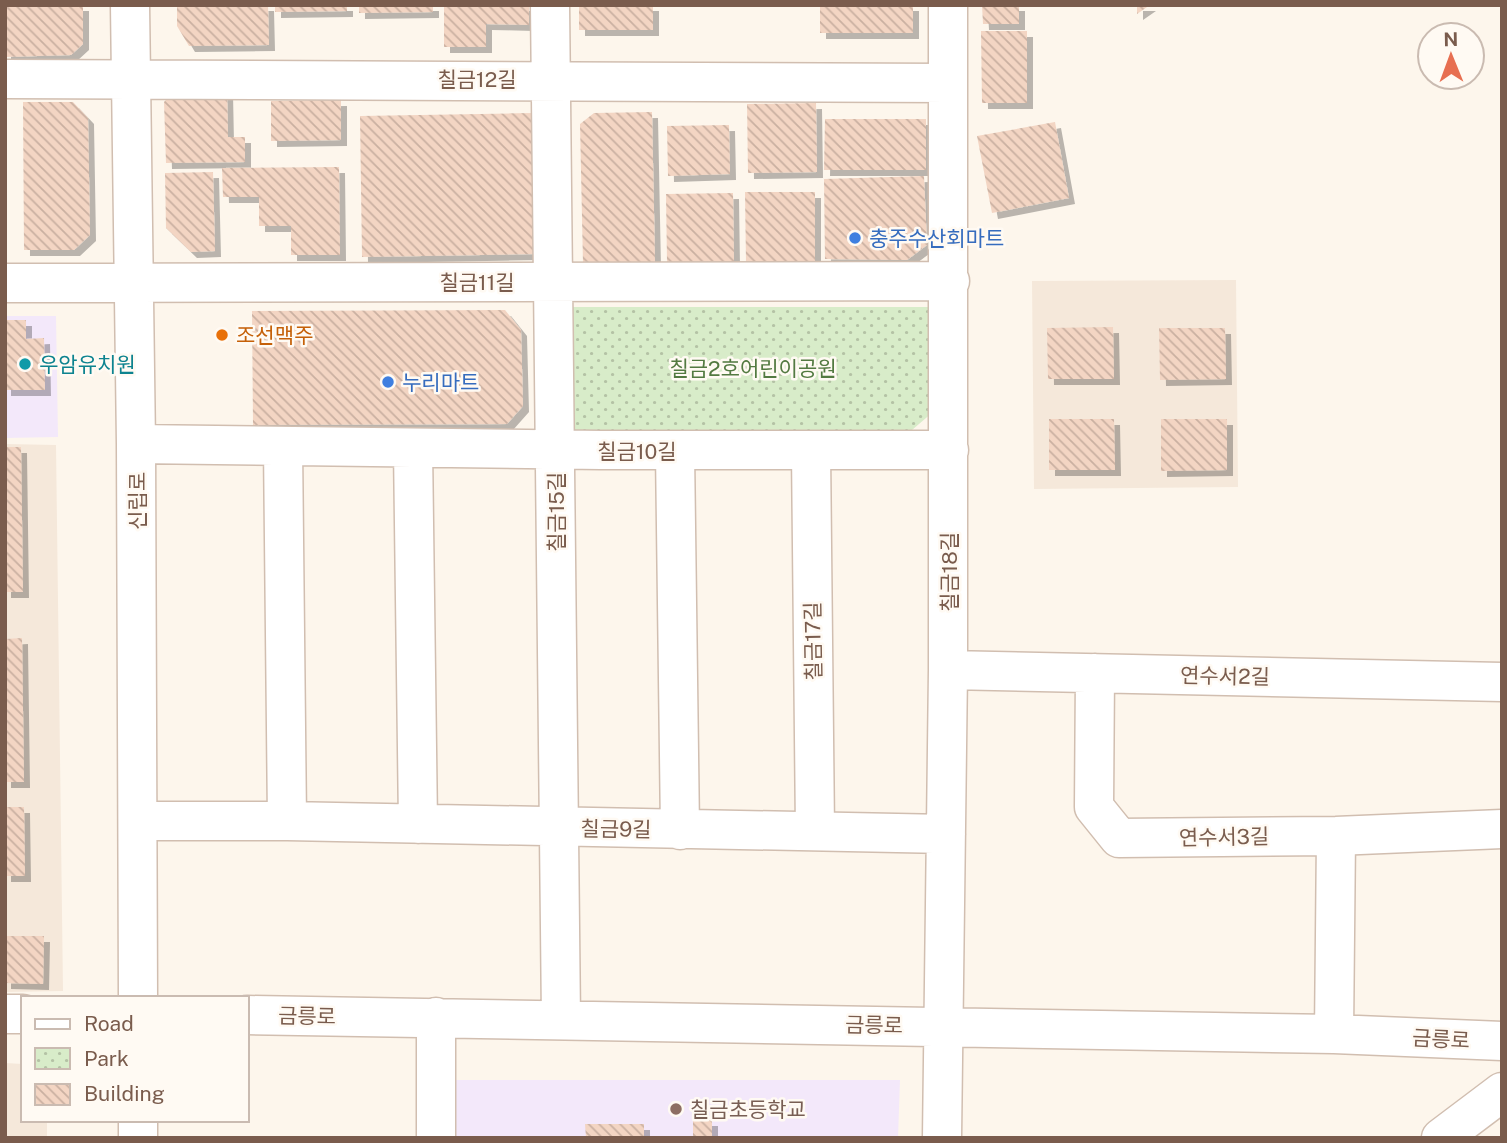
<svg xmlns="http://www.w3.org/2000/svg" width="1507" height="1143" font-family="'Public Sans','Noto Sans KR',sans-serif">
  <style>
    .residential { fill: #f5e8da }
    .education { fill: #f3e8fa }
    .park { fill: url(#park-dots) }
    .building { fill: url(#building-back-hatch); filter: url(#shadow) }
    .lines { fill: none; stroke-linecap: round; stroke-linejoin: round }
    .minor-casing { stroke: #d1beb0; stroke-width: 41 }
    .minor { stroke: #fff; stroke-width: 38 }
    .shop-dot { fill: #3f7fe0; stroke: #fffaf3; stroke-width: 2.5 }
    .food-dot { fill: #e8710a; stroke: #fffaf3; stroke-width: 2.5 }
    .culture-dot { fill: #0f9aa8; stroke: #fffaf3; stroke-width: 2.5 }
    .education-dot { fill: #8d6e63; stroke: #fffaf3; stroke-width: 2.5 }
    .labels { text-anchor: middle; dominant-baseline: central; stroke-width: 5; stroke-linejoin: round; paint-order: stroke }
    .street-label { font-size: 21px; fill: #7a5c4d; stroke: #fffaf3 }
    .shop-label { font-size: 21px; fill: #366cbe; stroke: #fffaf3; text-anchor: start }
    .food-label { font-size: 21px; fill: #c56008; stroke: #fffaf3; text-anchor: start }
    .culture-label { font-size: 21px; fill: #0d838f; stroke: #fffaf3; text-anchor: start }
    .park-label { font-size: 21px; fill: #537a41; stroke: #fffaf3 }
    .education-label { font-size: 21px; fill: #785e54; stroke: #fffaf3; text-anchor: start }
  </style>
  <defs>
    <pattern id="park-dots" width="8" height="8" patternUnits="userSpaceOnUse" patternTransform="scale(1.75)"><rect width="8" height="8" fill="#d8ecc9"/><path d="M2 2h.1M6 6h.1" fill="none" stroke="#b4c2a5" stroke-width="1.8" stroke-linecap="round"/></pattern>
    <pattern id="building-back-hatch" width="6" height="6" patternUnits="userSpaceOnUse" patternTransform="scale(1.75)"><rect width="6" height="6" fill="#f3d5c3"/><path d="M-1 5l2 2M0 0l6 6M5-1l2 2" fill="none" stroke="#cab0a1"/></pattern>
    <filter id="shadow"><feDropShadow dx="6" dy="6" stdDeviation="0" flood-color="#0004"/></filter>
  </defs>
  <rect width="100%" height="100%" fill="#fdf6ec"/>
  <path class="residential" d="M1236,280L1238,487L1034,489L1032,281Z
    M5,444L56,445L63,991L5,992Z
    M5,1063L23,1064V1120H47V1138H5Z"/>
  <path class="education" d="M5,316H56L58,437L5,438Z
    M453,1080H900L898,1138H452Z"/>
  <path class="park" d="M573,307H933V412L912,430H573Z"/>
  <path class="building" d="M5,5H83V44L71,55L5,57Z
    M177,5H268L269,45L189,46L177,26Z
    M275,5H347V11L275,12Z
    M359,5H433V12L359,13Z
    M444,5H529V25L486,24V47H444Z
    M579,5H653V30H579Z
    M820,5H913V33H820Z
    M982,5H1019V24H983Z
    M1137,5H1150L1137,14Z
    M981,31H1027V103H982Z
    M227,88L228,137H245V162L166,163L164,102L176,89Z
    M341,100V140L271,141V101Z
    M23,102H73L88,118L90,235L74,250H24Z
    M816,103L817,172L748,173L747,104Z
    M652,112L655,262L583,264L580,124L594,113Z
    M533,113L535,254L362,257L360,116Z
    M825,119H926V170H824Z
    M1055,122L1069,198L992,213L977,136Z
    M729,125L730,174L668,176L667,126Z
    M339,167L340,255H291V226H259V197H223L222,168Z
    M213,172L215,251L191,252L166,228L165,173Z
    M924,176L927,245L907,260L825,259L824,179Z
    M745,192H815V261L746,262Z
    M733,193L734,261L667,262L666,194Z
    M505,310L521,330L523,406L507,424L253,425L252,311Z
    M5,320H26V339L44,338L45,390H5Z
    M1113,327L1114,379H1048L1047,328Z
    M1159,328H1225L1226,379L1160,380Z
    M1049,419H1114L1115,470H1049Z
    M1161,419H1227V470L1161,471Z
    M5,447H21L23,592H5Z
    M22,638L24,782H5V639Z
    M5,807H24L25,876H5Z
    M5,936H44L43,984L5,983Z
    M693,1120H712V1138H693Z
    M585,1124H644V1138H586Z"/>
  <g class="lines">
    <g class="minor-casing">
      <path id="minor" d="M130,5L136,444L138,998
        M550,5L561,1019
        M5,79L948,83
        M5,283L950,281
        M136,444L601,450H949
        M283,446L287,821
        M413,448L418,824
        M675,451L680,830
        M811,451L815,831
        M948,670L1502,682
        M1095,673L1094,807L1119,838L1336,836L1502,829
        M139,821H287L946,834
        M5,1014H23
        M247,1015L1334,1034L1502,1041
        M436,1017V1138
        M1334,1034L1336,836
        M138,1138V1120
        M942,1138L948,670V5
        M1441,1138L1502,1092"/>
    </g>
    <use href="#minor" class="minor"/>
  </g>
  <g class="shop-dot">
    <circle cx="855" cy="238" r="7"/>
    <circle cx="388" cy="382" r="7"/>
  </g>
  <circle class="food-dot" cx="222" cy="335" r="7"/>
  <circle class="culture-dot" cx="25" cy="364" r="7"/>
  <circle class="education-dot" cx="676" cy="1109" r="7"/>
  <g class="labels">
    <g class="street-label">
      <text x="477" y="79">칠금12길</text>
      <text x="477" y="282">칠금11길</text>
      <text x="637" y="451">칠금10길</text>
      <text transform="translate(137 501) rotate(-90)">신립로</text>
      <text transform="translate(556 512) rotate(-90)">칠금15길</text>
      <text transform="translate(949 572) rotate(-90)">칠금18길</text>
      <text transform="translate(813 641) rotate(-91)">칠금17길</text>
      <text transform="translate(1225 676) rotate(1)">연수서2길</text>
      <text transform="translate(616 829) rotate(1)">칠금9길</text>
      <text transform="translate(1224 837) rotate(-1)">연수서3길</text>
      <text transform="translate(307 1016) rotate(1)">금릉로</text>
      <text transform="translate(874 1025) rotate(1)">금릉로</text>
      <text transform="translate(1441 1039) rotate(3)">금릉로</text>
    </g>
    <g class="shop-label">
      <text x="869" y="238">충주수산회마트</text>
      <text x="402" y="382">누리마트</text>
    </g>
    <g class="food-label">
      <text x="236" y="335">조선맥주</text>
    </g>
    <g class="culture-label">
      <text x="39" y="364">우암유치원</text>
    </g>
    <g class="park-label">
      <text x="753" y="368">칠금2호어린이공원</text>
    </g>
    <g class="education-label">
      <text x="690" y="1109">칠금초등학교</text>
    </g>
  </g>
  <rect width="1507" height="1143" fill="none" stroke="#7a5c4d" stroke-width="14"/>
  <rect x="21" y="996" width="228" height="126" fill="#fffaf3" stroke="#cabbb1" stroke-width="2"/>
  <rect x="35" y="1019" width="35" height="10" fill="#ffffff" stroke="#cabbb1" stroke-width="2"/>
  <text x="84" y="1031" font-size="21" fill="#7a5c4d">Road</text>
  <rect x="35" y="1048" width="35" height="21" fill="url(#park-dots)" stroke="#cabbb1" stroke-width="2"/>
  <text x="84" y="1066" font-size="21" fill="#7a5c4d">Park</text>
  <rect x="35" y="1084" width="35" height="21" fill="url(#building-back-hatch)" stroke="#cabbb1" stroke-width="2"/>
  <text x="84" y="1101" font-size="21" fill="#7a5c4d">Building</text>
  <g transform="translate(1451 56) rotate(359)"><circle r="33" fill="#fffaf3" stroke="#cabbb1" stroke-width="2"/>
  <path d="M0-5L12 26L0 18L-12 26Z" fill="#e76f51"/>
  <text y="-10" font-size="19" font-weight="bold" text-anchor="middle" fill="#7a5c4d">N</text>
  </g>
</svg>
